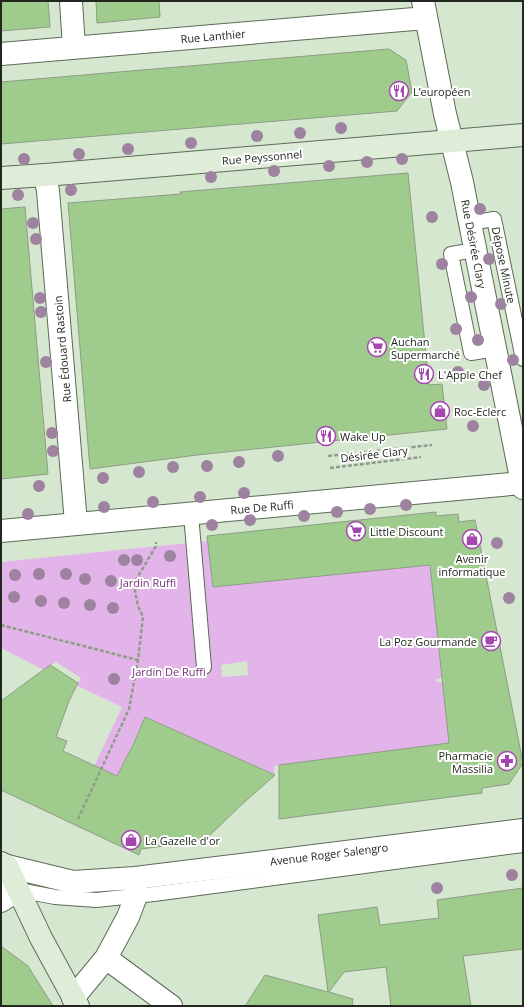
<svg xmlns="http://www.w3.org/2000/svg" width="524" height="1007" font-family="'Open Sans',sans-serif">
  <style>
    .green { fill: #e3b4e9; fill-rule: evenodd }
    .building { fill: #9fcc8c; stroke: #8d9d86 }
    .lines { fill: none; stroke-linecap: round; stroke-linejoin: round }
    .lane-casing { stroke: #5c6b56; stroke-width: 16 }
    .street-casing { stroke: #5c6b56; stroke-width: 24 }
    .secondary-casing { stroke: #5c6b56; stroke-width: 24 }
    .path { stroke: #919d8b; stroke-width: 2.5; stroke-dasharray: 4 2; stroke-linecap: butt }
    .lane { stroke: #fff; stroke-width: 14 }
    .street { stroke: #fff; stroke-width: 22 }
    .secondary { stroke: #deecd8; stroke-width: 22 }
    .tree { fill: #9e83a0 }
    .labels { text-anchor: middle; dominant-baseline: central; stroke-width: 4; stroke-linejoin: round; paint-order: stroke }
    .street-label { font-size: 11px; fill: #22281f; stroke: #fff }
    .poi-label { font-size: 11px; fill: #22281f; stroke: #fff; text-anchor: start }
    .park-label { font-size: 11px; fill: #713279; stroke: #fff }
  </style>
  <rect width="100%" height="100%" fill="#d6e7cf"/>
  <path class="green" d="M208,541L213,587L430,565L442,678L436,679L437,682H443L445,706L449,707L452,743L274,766V775L258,767L145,717L91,833L68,822L122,707L76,685L81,678L56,662L44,670L1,648V562ZM247,661L248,675L222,677L221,665Z"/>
  <path class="building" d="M1,1H48L50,27L1,31Z
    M96,1H159L160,17L97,23Z
    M389,49L406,60L412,92L397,111L1,144V82Z
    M408,173L429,385L442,384L447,429L197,455L90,469L68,203L181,194L180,192Z
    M25,207L48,474L1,479V209Z
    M436,512V516L458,514L459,522L475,520L523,763L509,784L482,788V793L279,819V765L449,743L430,565L213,587L207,536Z
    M50,665L78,683L69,701L56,737L67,741L63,751L117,776L133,745L145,717L275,775L239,807L204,841L141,849L139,855L1,790V701Z
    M523,888V949L463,956L471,1006H391L386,967L344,972L329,992L353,999L352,1006H245L265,975L328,992L318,915L377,907L380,925L439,918L437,900Z
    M1,946L28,966L53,1006H1Z"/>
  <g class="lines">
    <g class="lane-casing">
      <path id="lane" d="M470,223L494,219L523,359
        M475,250L451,254L471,353L496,349
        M191,514L204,667
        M1,882L18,890L55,897L96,900L154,894L523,845"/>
    </g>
    <g class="street-casing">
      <path id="street" d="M71,1L74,48
        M423,1L445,114L462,182L470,223L523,488
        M1,54L426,18
        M45,175L48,191L76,523
        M1,531L522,483
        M7,866L73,882L135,878L523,830
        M1,901L18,890
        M106,958L171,1006
        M73,998L106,958L128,917L136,896L135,878"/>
    </g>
    <g class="secondary-casing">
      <path id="secondary" d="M1,178L45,175L523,135
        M1,863L7,866L41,938L78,1006"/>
    </g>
    <path class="path" d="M328,456L432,445
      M330,468L421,457
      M1,625L138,660
      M78,819L129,709L138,660L143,617L138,606L135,591L137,578L156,546V542"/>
    <use href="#lane" class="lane"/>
    <use href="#street" class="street"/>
    <use href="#secondary" class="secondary"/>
  </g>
  <g class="tree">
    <circle cx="341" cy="128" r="6"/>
    <circle cx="300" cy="133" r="6"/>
    <circle cx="257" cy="136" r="6"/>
    <circle cx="191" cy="143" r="6"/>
    <circle cx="128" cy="149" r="6"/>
    <circle cx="79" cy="154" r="6"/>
    <circle cx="24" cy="159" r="6"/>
    <circle cx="402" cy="159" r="6"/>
    <circle cx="367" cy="162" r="6"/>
    <circle cx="329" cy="166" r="6"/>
    <circle cx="274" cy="171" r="6"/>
    <circle cx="211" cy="177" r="6"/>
    <circle cx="71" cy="190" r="6"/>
    <circle cx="18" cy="195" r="6"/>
    <circle cx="480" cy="209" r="6"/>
    <circle cx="432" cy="217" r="6"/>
    <circle cx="33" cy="223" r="6"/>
    <circle cx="36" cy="239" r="6"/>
    <circle cx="489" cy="259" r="6"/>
    <circle cx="442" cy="264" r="6"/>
    <circle cx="471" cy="297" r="6"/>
    <circle cx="40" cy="298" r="6"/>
    <circle cx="501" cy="304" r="6"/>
    <circle cx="41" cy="312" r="6"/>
    <circle cx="456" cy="329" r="6"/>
    <circle cx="478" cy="340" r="6"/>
    <circle cx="513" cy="360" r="6"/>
    <circle cx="46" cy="362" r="6"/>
    <circle cx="458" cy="372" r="6"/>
    <circle cx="484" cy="385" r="6"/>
    <circle cx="473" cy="426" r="6"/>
    <circle cx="52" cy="433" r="6"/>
    <circle cx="53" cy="451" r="6"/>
    <circle cx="278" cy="456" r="6"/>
    <circle cx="239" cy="462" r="6"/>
    <circle cx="207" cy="466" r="6"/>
    <circle cx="173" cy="467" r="6"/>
    <circle cx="139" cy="472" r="6"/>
    <circle cx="103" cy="478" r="6"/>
    <circle cx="39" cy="486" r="6"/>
    <circle cx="244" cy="493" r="6"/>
    <circle cx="200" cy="497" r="6"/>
    <circle cx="153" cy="502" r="6"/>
    <circle cx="406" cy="505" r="6"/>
    <circle cx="104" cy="507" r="6"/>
    <circle cx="370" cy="509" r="6"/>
    <circle cx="337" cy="512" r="6"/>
    <circle cx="28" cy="514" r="6"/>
    <circle cx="304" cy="516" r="6"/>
    <circle cx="250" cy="520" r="6"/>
    <circle cx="212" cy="525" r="6"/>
    <circle cx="497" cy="543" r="6"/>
    <circle cx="170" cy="556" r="6"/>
    <circle cx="124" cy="560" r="6"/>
    <circle cx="137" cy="560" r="6"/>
    <circle cx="39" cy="574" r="6"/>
    <circle cx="66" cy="574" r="6"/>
    <circle cx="15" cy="575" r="6"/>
    <circle cx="85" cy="579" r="6"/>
    <circle cx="111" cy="581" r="6"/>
    <circle cx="14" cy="597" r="6"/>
    <circle cx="509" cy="598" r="6"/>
    <circle cx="41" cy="601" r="6"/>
    <circle cx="64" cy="603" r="6"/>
    <circle cx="90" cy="605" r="6"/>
    <circle cx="113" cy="608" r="6"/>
    <circle cx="114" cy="679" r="6"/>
    <circle cx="512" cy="875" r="6"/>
    <circle cx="437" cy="888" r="6"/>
  </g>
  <defs>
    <g id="restaurant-ring" transform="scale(1)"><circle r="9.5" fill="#fff" stroke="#a446b0" stroke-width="1.5"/><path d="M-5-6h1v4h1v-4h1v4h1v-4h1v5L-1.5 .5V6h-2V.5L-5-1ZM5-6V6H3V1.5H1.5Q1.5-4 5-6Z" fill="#a446b0"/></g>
    <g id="supermarket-ring" transform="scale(1)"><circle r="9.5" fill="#fff" stroke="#a446b0" stroke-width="1.5"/><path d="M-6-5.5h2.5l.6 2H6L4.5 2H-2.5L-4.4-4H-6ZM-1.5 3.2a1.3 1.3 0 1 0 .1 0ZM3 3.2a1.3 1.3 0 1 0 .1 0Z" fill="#a446b0"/></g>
    <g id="shop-ring" transform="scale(1)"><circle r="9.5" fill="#fff" stroke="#a446b0" stroke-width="1.5"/><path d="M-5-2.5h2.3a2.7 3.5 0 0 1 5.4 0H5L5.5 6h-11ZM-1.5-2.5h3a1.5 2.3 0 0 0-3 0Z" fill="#a446b0"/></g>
    <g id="cafe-ring" transform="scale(1)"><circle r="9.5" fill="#fff" stroke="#a446b0" stroke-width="1.5"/><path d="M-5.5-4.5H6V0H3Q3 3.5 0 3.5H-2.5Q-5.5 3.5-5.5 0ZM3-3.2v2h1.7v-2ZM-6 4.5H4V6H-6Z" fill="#a446b0"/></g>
    <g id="pharmacy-ring" transform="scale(1)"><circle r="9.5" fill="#fff" stroke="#a446b0" stroke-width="1.5"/><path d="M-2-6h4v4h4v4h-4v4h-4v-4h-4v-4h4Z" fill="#a446b0"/></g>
  </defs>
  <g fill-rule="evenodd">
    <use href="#restaurant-ring" x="399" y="91"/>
    <use href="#supermarket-ring" x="377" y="347"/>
    <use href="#restaurant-ring" x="424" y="374"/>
    <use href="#shop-ring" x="440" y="411"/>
    <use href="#restaurant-ring" x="326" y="436"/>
    <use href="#supermarket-ring" x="356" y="531"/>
    <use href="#shop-ring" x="472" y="539"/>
    <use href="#cafe-ring" x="491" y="641"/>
    <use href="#pharmacy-ring" x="507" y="761"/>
    <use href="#shop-ring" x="131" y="840"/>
  </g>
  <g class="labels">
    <g class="street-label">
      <text transform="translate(213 36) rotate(-5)">Rue Lanthier</text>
      <text transform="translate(262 157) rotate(-5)">Rue Peyssonnel</text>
      <text transform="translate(474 244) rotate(79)">Rue Désirée Clary</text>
      <text transform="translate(504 265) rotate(78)">Dépose Minute</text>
      <text transform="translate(62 349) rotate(-95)">Rue Édouard Rastoin</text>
      <text transform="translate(374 454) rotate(-7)">Désirée Clary</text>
      <text transform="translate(262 507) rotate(-5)">Rue De Ruffi</text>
      <text transform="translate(329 854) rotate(-7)">Avenue Roger Salengro</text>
    </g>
    <g class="poi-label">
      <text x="413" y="91">L’européen</text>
      <text x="391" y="341">Auchan<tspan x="391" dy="13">Supermarché</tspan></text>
      <text x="438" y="374">L'Apple Chef</text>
      <text x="454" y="411">Roc-Eclerc</text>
      <text x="340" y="436">Wake Up</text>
      <text x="370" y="531">Little Discount</text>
      <text x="472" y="558" text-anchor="middle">Avenir<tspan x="472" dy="13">informatique</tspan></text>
      <text x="477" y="641" text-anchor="end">La Poz Gourmande</text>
      <text x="493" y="755" text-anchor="end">Pharmacie<tspan x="493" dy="13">Massilia</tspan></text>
      <text x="145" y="840">La Gazelle d'or</text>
    </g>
    <g class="park-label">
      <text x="148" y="582">Jardin Ruffi</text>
      <text x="169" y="671">Jardin De Ruffi</text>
    </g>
  </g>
  <rect width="524" height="1007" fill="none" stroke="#22281f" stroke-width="4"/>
</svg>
